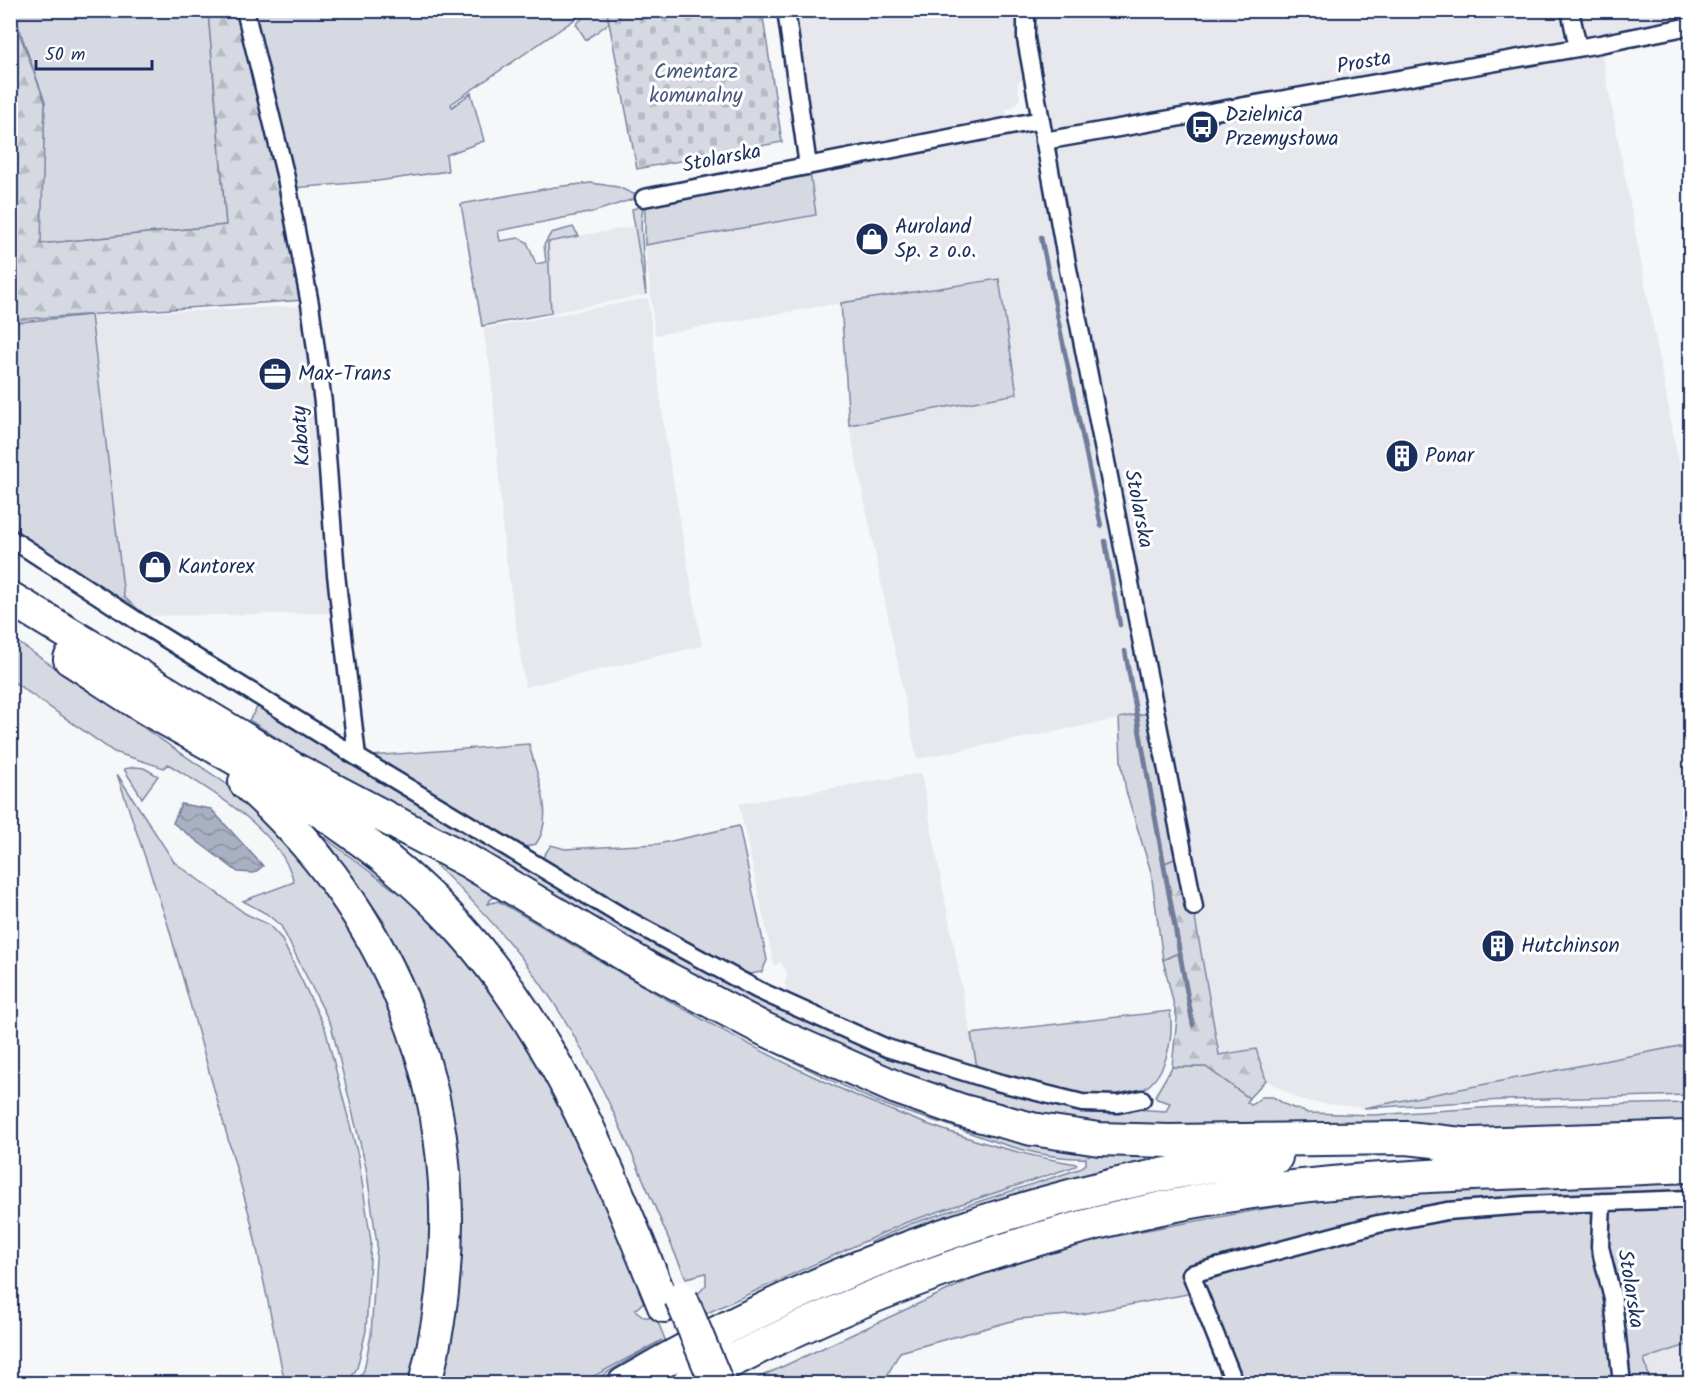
<svg xmlns="http://www.w3.org/2000/svg" width="1701" height="1394" font-family="Kalam,sans-serif">
  <style>
    .built { fill: #e6e8ee }
    .grass { fill: #d6d9e2; stroke: #7884a0; stroke-width: 1.5; fill-rule: evenodd }
    .forest { fill: url(#forest-firs); stroke: #7884a0; stroke-width: 1.5 }
    .cemetery { fill: url(#cemetery-stones); stroke: #7884a0; stroke-width: 1.5 }
    .water { fill: url(#water-waves); stroke: #707c99; stroke-width: 1.5 }
    .lines { fill: none; stroke-linecap: round; stroke-linejoin: round }
    .stream { stroke: #707c99; stroke-width: 4.5 }
    .street-casing { stroke: #1b2f5e; stroke-width: 21 }
    .highway-casing { stroke: #1b2f5e; stroke-width: 36 }
    .street { stroke: #fff; stroke-width: 16 }
    .highway { stroke: #fff; stroke-width: 32 }
    .highway-bridge-casing { stroke: #1b2f5e; stroke-width: 36; stroke-linecap: butt }
    .highway-bridge { stroke: #fff; stroke-width: 32 }
    .labels { text-anchor: middle; dominant-baseline: central; stroke-width: 6; stroke-linejoin: round; paint-order: stroke }
    .street-label { font-size: 21px; fill: #1b2f5e; stroke: #fff }
    .park-label { font-size: 21px; fill: #4a5a7f; stroke: #fff }
    .poi-label { font-size: 21px; fill: #1b2f5e; stroke: #fff; text-anchor: start }
  </style>
  <defs>
    <pattern id="forest-firs" width="22" height="20" patternUnits="userSpaceOnUse" patternTransform="scale(1.5)"><rect width="22" height="20" fill="#d6d9e2"/><path d="M5 1l3.5 6h-7zM16 11l3.5 6h-7z" fill="#b7bbc4"/></pattern>
    <pattern id="cemetery-stones" width="16" height="16" patternUnits="userSpaceOnUse" patternTransform="scale(1.5)"><rect width="16" height="16" fill="#d6d9e2"/><path d="M2 7V4a2 2 0 0 1 4 0v3zM10 15v-3a2 2 0 0 1 4 0v3z" fill="#b7bbc4"/></pattern>
    <pattern id="water-waves" width="16" height="10" patternUnits="userSpaceOnUse" patternTransform="scale(1.5)"><rect width="16" height="10" fill="#a9b0c1"/><path d="M0 5q4-4 8 0t8 0" fill="none" stroke="#8990a0"/></pattern>
  </defs>
  <rect width="100%" height="100%" fill="#f6f7f9"/>
  <filter id="ink" filterUnits="userSpaceOnUse"><feTurbulence type="fractalNoise" baseFrequency=".0167" numOctaves="2"/><feDisplacementMap in="SourceGraphic" scale="12" xChannelSelector="R" yChannelSelector="G"/><feConvolveMatrix kernelMatrix="1 2 1 2 8 2 1 2 1" color-interpolation-filters="sRGB"/></filter>
  <g filter="url(#ink)">
    <path class="built" d="M787,11H1015L1024,79L1017,83L1020,97L1016,105L1006,110L1008,118L810,156Z
      M1036,11H1690V26L1600,44L1690,521V1044L1364,1108L1302,1101L1266,1080L1256,1049L1219,1055L1194,907L1154,712L917,759L849,425L1017,394L999,279L841,303L655,335L645,245L816,215L810,172L1041,120L1050,112L1036,31Z
      M637,226L646,295L551,313L548,241Z
      M648,298L665,434L702,646L525,687L504,545L491,373L483,329Z
      M302,306L304,307L340,613L146,616L124,597L91,315Z
      M921,773L978,1073L888,1047L787,996L785,982L788,974L781,962L774,966L739,804Z
      M1690,1344V1383H1651L1644,1359Z"/>
    <path class="grass" d="M13,11H208L226,225L40,244L45,102Z
      M245,11H587L451,104L452,107L471,93L484,141L446,155L448,171L378,181L293,188Z
      M591,11H620L607,12L609,23L586,40L576,24Z
      M810,172L816,215L645,245V206Z
      M591,183L618,187L640,197L593,212L498,231L500,241L519,238L527,242L536,264L546,262L544,245L551,233L573,227L579,236L548,242L551,313L482,326L461,204L555,187Z
      M643,206L641,224L646,295L632,209Z
      M999,279L1017,394L849,425L841,303Z
      M91,315L124,597L146,616L142,624L11,538L10,323Z
      M10,637L231,787L299,850L362,945L403,1035L423,1094L440,1234L413,1383H356L364,1370L371,1335L377,1244L366,1167L331,1025L281,926L267,914L243,901L294,882C280,829 211,791 168,764L164,768L114,752L11,680Z
      M258,706L354,762L412,800L433,804L883,1052L1132,1109L1166,1111L1170,1103L1157,1099L1155,1096L1172,1067H1206L1249,1098L1247,1102L1251,1105L1262,1097H1273L1288,1106L1308,1113L1374,1115L1496,1107L1690,1103V1123L1101,1133L879,1073L710,983L328,771L249,720Z
      M1148,713L1173,849L1177,858L1165,863L1138,715Z
      M1135,715L1178,953L1163,960L1151,872L1126,791L1121,761L1119,718Z
      M529,744C536,775 556,816 536,844L525,847L370,756Z
      M135,767L144,768L158,776L142,798L124,769Z
      M117,774L174,862L246,914L268,924L281,938L325,1028L358,1156L371,1241L366,1331L357,1368L348,1383H285L251,1221L168,925Z
      M270,792L419,901L537,1048L650,1296L635,1310L644,1317H656L666,1342L595,1383H589L662,1340L581,1383H431L432,1062ZM320,831L395,887L393,889L324,837L385,923L383,926L358,886L315,835Z
      M739,826L767,960L762,972L750,974L743,972L658,932L541,860L551,845L565,849L658,844Z
      M417,848L817,1067L1200,1153C1087,1174 978,1205 871,1245L870,1242L910,1224L1079,1169L1086,1164V1158C1043,1160 992,1141 948,1125C923,1117 895,1110 871,1099C745,1042 626,973 508,903L495,897L491,899L488,904L498,901C671,1002 877,1133 1077,1164L1076,1166L907,1222L705,1314L696,1296L706,1285V1273L686,1278C650,1199 620,1117 577,1041C536,967 480,904 417,848Z
      M1170,1011C1174,1037 1167,1074 1144,1089C1134,1096 1123,1098 1113,1101L978,1073L971,1034Z
      M1690,1044V1095L1503,1100L1364,1108Z
      M1690,1182V1344L1644,1359L1651,1383H1235L1198,1292L1081,1314L1019,1319L900,1352L883,1383L745,1384L976,1277L1062,1248L1130,1233L1303,1202L1406,1193Z"/>
    <path class="forest" d="M11,11L45,102L41,244L226,225L208,11H244L304,300L11,320Z
      M1177,858L1188,913L1194,912L1219,1055L1256,1049L1266,1080L1249,1098L1206,1067H1172L1177,1018L1163,960L1178,953L1192,1027L1194,1026L1165,863Z"/>
    <path class="cemetery" d="M620,10L762,11L782,142L637,169L607,12Z"/>
    <path class="water" d="M181,804L211,809L263,866L254,873L238,872L173,823Z"/>
    <g class="lines">
      <path class="stream" d="M1041,237L1101,526
        M1105,541L1120,625
        M1125,651L1193,1025"/>
      <g class="street-casing">
        <path id="street" d="M245,10L286,178L310,304L323,403L336,574L357,757
          M786,10L808,166
          M1026,10V39L1068,269L1194,907
          M1570,10L1578,48
          M1044,141L1600,44L1690,26
          M644,198L1041,120
          M10,538L142,624L357,757L623,917L758,990L887,1048L997,1082L1082,1103L1118,1104L1142,1099
          M1602,1202L1600,1247L1613,1299L1622,1384
          M1235,1384L1191,1274L1378,1224L1447,1211L1525,1205L1690,1199"/>
      </g>
      <g class="highway-casing">
        <path id="highway" d="M10,598L292,768L466,860L649,969L764,1029L897,1088L963,1111L1032,1129L1099,1139L1169,1141L1407,1138L1462,1144
          M70,659C99,677 128,698 158,715C259,771 366,830 446,914C553,1024 607,1167 664,1306
          M245,782C420,938 483,1158 425,1384
          M1443,1145L1690,1137
          M624,1384C820,1268 1049,1183 1276,1157
          M688,1384C858,1291 1062,1219 1253,1192C1395,1172 1547,1173 1690,1166"/>
      </g>
      <use href="#street" class="street"/>
      <use href="#highway" class="highway"/>
      <g class="highway-bridge-casing">
        <path id="highway-bridge" d="M681,1298L717,1384"/>
      </g>
      <use href="#highway-bridge" class="highway-bridge"/>
    </g>
  </g>
  <defs>
    <g id="bus-disc" transform="scale(1.725)"><circle r="9.5" fill="#1b2f5e" stroke="#fff"/><path d="M-5-6H5V4H4V6H2V4H-2V6H-4V4H-5ZM-3.5-4V0h7V-4ZM-3.5 1.2v1.5H-2V1.2ZM2 1.2v1.5H3.5V1.2Z" fill="#fff"/></g>
    <g id="shop-disc" transform="scale(1.725)"><circle r="9.5" fill="#1b2f5e" stroke="#fff"/><path d="M-5-2.5h2.3a2.7 3.5 0 0 1 5.4 0H5L5.5 6h-11ZM-1.5-2.5h3a1.5 2.3 0 0 0-3 0Z" fill="#fff"/></g>
    <g id="office-disc" transform="scale(1.725)"><circle r="9.5" fill="#1b2f5e" stroke="#fff"/><path d="M-6-3h4V-5.5h4V-3h4V5H-6ZM-1-4.5V-3h2v-1.5ZM-6 0V1H6V0Z" fill="#fff"/></g>
    <g id="building-disc" transform="scale(1.725)"><circle r="9.5" fill="#1b2f5e" stroke="#fff"/><path d="M-4-6H4V6H1V3H-1V6H-4ZM-2.5-4.3h1.7v1.8h-1.7ZM.8-4.3h1.7v1.8H.8ZM-2.5-1h1.7V.8h-1.7ZM.8-1h1.7V.8H.8Z" fill="#fff"/></g>
  </defs>
  <g fill-rule="evenodd">
    <use href="#bus-disc" x="1202" y="127"/>
    <use href="#shop-disc" x="872" y="239"/>
    <use href="#office-disc" x="275" y="374"/>
    <use href="#building-disc" x="1402" y="456"/>
    <use href="#shop-disc" x="155" y="567"/>
    <use href="#building-disc" x="1498" y="946"/>
  </g>
  <g class="labels">
    <g class="street-label">
      <text transform="translate(1364 63) rotate(-10)">Prosta</text>
      <text transform="translate(722 159) rotate(-11)">Stolarska</text>
      <text transform="translate(302 436) rotate(-94)">Kabaty</text>
      <text transform="translate(1138 509) rotate(79)">Stolarska</text>
      <text transform="translate(1630 1289) rotate(81)">Stolarska</text>
    </g>
    <g class="park-label">
      <text x="696" y="72">Cmentarz<tspan x="696" dy="24">komunalny</tspan></text>
    </g>
    <g class="poi-label">
      <text x="1225" y="115">Dzielnica<tspan x="1225" dy="24">Przemysłowa</tspan></text>
      <text x="895" y="227">Auroland<tspan x="895" dy="24">Sp. z o.o.</tspan></text>
      <text x="298" y="374">Max-Trans</text>
      <text x="1425" y="456">Ponar</text>
      <text x="178" y="567">Kantorex</text>
      <text x="1521" y="946">Hutchinson</text>
    </g>
  </g>
  <rect width="1701" height="1394" fill="none" stroke="#fff" stroke-width="36"/>
  <rect x="18" y="18" width="1665" height="1358" fill="none" stroke="#1b2f5e" stroke-width="2" filter="url(#ink)"/>
  <path d="M36 60v9h116v-9" fill="none" stroke="#1b2f5e" stroke-width="3"/>
  <text x="45" y="60" font-size="18" fill="#1b2f5e" stroke="#ffffff" stroke-width="4.5" paint-order="stroke">50 m</text>
</svg>
